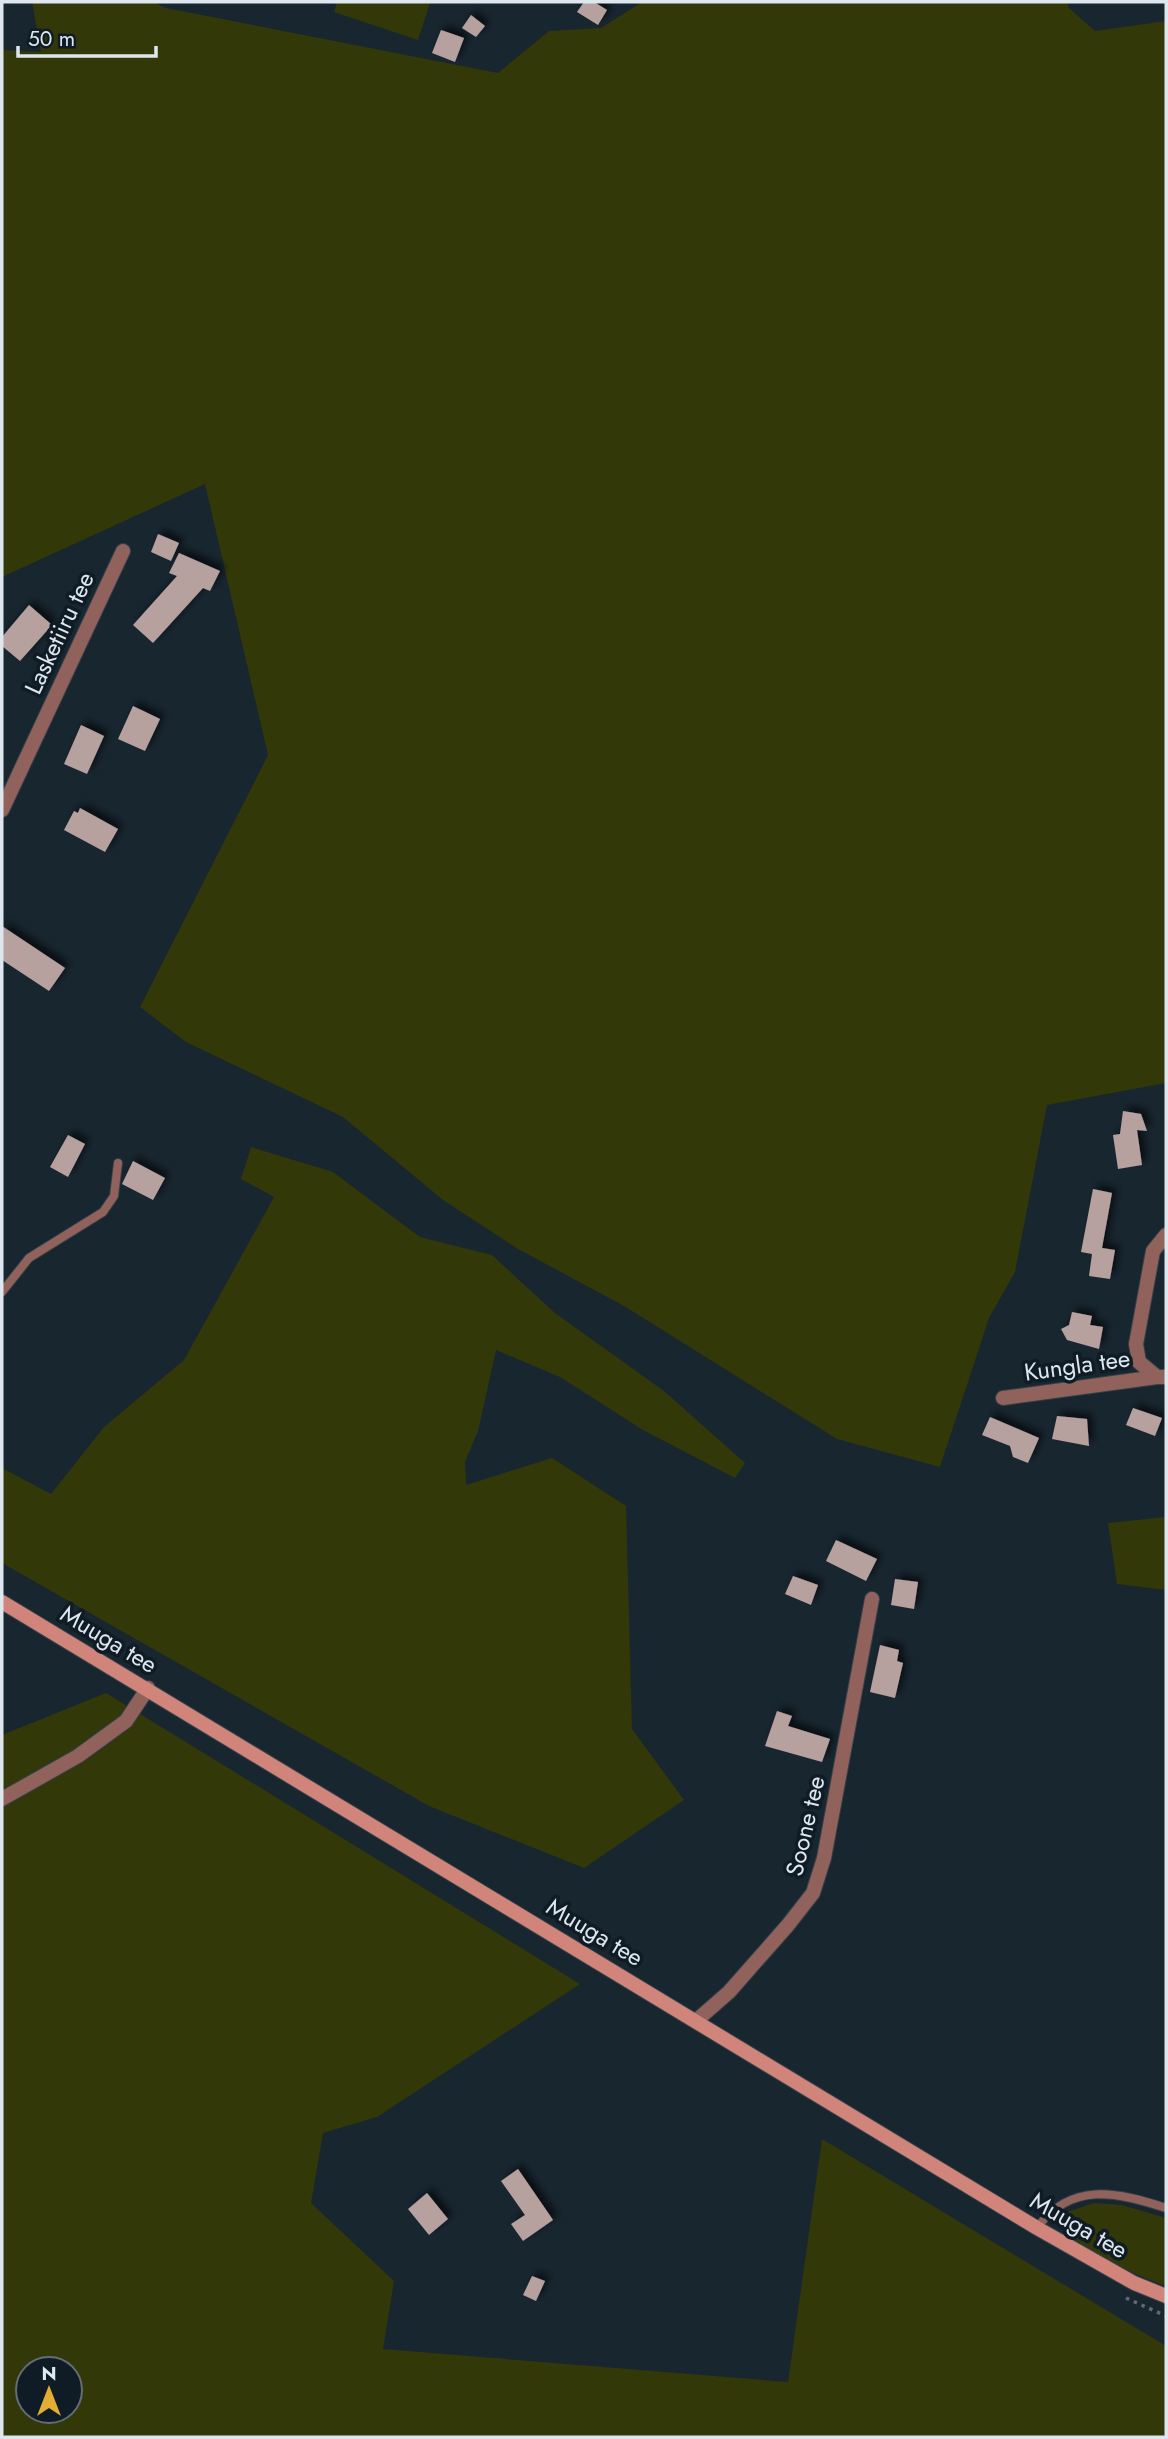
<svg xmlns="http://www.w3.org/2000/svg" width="1168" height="2439" font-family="Jost,sans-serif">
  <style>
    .green { fill: #323808; fill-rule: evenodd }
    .building { fill: #b7a19f; filter: url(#shadow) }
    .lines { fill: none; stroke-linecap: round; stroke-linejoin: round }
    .lane-casing { stroke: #34414b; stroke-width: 10 }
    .street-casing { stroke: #34414b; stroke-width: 16 }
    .secondary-casing { stroke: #34414b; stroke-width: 16 }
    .path { stroke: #5f6b74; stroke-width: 3.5; stroke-dasharray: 3.5 5; stroke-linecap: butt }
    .lane { stroke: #91625b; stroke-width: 8 }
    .street { stroke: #91625b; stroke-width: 14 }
    .secondary { stroke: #d0847a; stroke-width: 14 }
    .labels { text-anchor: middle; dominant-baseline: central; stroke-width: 7; stroke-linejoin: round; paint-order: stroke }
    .street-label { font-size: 24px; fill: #dee7ee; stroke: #0f1c26 }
  </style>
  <defs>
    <filter id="shadow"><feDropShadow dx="5" dy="-5" stdDeviation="3.5" flood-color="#0009"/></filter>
  </defs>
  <rect width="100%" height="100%" fill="#182630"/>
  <path class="green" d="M32,2H153L166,8L498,73L549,31L601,28L642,2H1068L1069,8L1095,31L1166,21V1083L1047,1105L1015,1272L989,1318L940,1467L837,1439L624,1306L518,1249L443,1200L343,1117L186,1042L140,1007L268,755L205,484L2,577V50L41,52Z
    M337,2H427L430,3L418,40L334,12Z
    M251,1147L333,1172L420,1237L492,1255L555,1313L664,1391L745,1463L735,1478L643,1430L560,1377L496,1350L478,1431L465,1462L466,1485L552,1458L626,1506L632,1729L684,1800L584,1868L429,1806L2,1563V1468L51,1494L104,1427L184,1360L274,1197L241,1179Z
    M1166,1517V1590L1117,1584L1108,1523Z
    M106,1693L580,1984L377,2117L323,2133L311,2203L394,2281L383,2349L788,2382L822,2139L1166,2346V2437H2V1735ZM28,2369H70V2411H28Z
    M1094,2203L1122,2205L1166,2218V2286C1143,2278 1066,2246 1060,2222L1064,2213Z"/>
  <path class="building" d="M584,2H594L607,10L598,25L577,12Z
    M471,15L485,26L476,37L462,28Z
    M441,30L464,38L455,62L432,53Z
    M158,534L179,543L171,561L151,552Z
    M179,553L220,571L210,591L203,588L153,643L133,625L177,576L169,573Z
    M29,605L52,625L20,661L2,646V637Z
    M133,706L160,719L145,751L118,739Z
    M81,725L104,736L87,774L64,764Z
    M80,808L118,829L105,852L64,830L74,811L78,813Z
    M2,926L65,968L49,991L2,960Z
    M1123,1111L1141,1114L1147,1131L1137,1130L1142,1165L1118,1169L1113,1135L1120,1134Z
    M68,1135L85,1144L68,1177L50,1167Z
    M133,1161L165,1178L153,1200L122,1184Z
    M1093,1189L1112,1193L1102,1248L1115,1250L1110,1279L1089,1276L1092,1254L1081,1252Z
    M1072,1312L1092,1316L1090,1325L1103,1327L1099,1349L1067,1340L1061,1329L1069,1325Z
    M1133,1408L1162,1418L1155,1436L1126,1425Z
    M1057,1416L1087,1419L1089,1446L1052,1439Z
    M990,1417L1039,1438L1028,1463L1013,1457L1010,1446L982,1435Z
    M836,1540L877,1559L866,1581L826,1561Z
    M793,1576L818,1585L811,1605L785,1594Z
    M895,1579L918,1582L914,1609L891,1605Z
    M880,1645L899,1650L897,1661L903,1663L895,1698L870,1692Z
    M777,1711L792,1716L788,1726L830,1739L822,1762L765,1746Z
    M518,2169L553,2220L523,2241L511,2224L525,2215L501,2181Z
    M427,2193L448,2219L429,2235L408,2209Z
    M532,2276L545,2281L536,2301L523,2295Z"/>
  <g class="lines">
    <g class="lane-casing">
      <path id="lane" d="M2,1292L29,1258L103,1212L114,1196L118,1163
        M1037,2228C1071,2181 1117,2192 1166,2208"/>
    </g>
    <g class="street-casing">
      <path id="street" d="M2,810L123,551
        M1166,1235L1153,1251L1136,1344L1139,1362L1157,1377H1166
        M1003,1398L1157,1377
        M2,1799L78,1756L126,1721L148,1688
        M697,2020L729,1992L788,1925L813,1893L824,1858L872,1599"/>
    </g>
    <g class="secondary-casing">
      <path id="secondary" d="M2,1602L1037,2228L1134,2283L1166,2296"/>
    </g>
    <path class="path" d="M1126,2298L1166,2316"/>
    <use href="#lane" class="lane"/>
    <use href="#street" class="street"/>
    <use href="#secondary" class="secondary"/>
  </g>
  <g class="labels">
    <g class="street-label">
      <text transform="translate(59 633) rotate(-65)">Lasketiiru tee</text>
      <text transform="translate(1077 1365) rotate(-8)">Kungla tee</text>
      <text transform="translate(109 1639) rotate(31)">Muuga tee</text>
      <text transform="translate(805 1826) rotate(-77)">Soone tee</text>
      <text transform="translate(595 1932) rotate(31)">Muuga tee</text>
      <text transform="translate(1079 2225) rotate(30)">Muuga tee</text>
    </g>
  </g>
  <rect width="1168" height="2439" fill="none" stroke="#dee7ee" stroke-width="7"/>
  <g transform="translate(49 2390)"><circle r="33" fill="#0f1c26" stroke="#626d76" stroke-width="2"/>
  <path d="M0-5L12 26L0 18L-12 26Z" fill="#e2af34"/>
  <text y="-10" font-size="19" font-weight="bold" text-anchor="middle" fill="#dee7ee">N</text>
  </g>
  <path d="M18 46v10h138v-10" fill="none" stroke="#dee7ee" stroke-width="3.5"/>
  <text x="28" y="46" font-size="21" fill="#dee7ee" stroke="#0f1c26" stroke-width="5" paint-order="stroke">50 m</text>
</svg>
